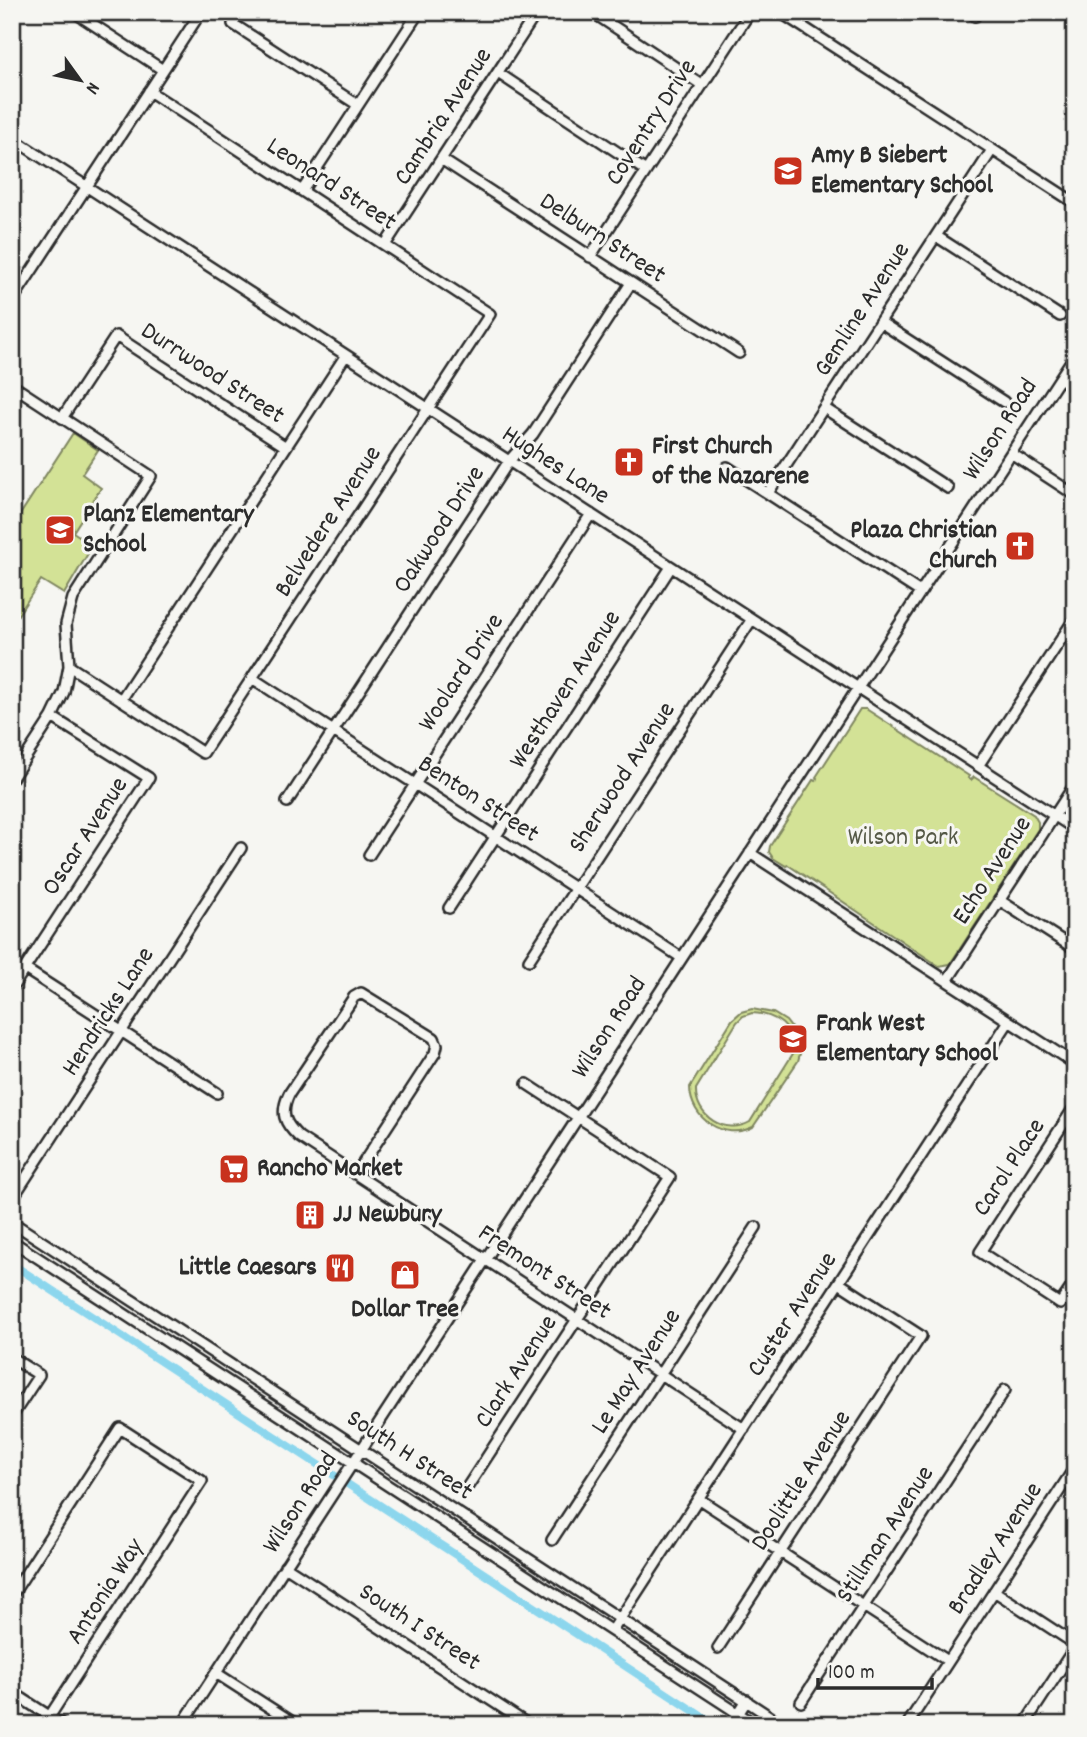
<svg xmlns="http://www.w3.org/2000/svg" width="1087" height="1737" font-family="Dekko,sans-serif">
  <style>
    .green { fill: #d3e296; stroke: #7f8660; stroke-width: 2; fill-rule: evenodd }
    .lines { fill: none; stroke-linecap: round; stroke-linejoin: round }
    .canal { stroke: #8cd6ed; stroke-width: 8 }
    .minor-casing { stroke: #2b2b2b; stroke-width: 14 }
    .minor { stroke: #f6f6f2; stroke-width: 9 }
    .labels { text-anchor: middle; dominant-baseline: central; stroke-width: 6; stroke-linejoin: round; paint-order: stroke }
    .street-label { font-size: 26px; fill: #2b2b2b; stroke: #f6f6f2 }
    .poi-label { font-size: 26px; font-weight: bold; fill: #2b2b2b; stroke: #f6f6f2; text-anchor: start }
    .park-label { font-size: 26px; fill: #555946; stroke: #f6f6f2 }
  </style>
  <rect width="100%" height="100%" fill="#f6f6f2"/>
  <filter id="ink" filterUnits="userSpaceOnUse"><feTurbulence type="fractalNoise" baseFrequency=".0143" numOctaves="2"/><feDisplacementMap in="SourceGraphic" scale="14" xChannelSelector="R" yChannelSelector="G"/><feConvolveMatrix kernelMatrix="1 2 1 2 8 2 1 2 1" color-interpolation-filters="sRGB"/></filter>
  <g filter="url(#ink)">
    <path class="green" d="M73,433L98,450L82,474L101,488L73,532L93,545L64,594L41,580L12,624V527Z
      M860,709H866L969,776L968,778L971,780L974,777L1034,815L1038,822V829L950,964L939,966L788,865L786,866L773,858L769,852L770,846L813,780L816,781L817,778L816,777Z
      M752,1009L773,1013L786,1021L799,1038L801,1050L798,1061L753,1127C724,1141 690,1119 690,1087L732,1020L741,1012ZM752,1013C775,1014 795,1027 794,1052L750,1122C725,1136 695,1116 696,1089L737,1022L743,1016Z"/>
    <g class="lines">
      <path class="canal" d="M12,1264L715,1725"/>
      <g class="minor-casing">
        <path id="minor" d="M74,12L163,70
          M404,12L414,19
          M592,12L702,85
          M780,12L1075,203
          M969,12L975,16
          M233,24L358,105
          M498,73L646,171
          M12,138L1075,829
          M441,159L739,353
          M302,191L419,12
          M936,236L1060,316
          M385,245L537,12
          M590,257L750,12
          M12,301L201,12
          M880,322L1004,402
          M1060,378L1075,387
          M12,385L151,476L73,598L66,624L69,666L64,692L52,717L12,778
          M824,408L948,488
          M62,418L116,336L286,447
          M1011,453L1075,495
          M727,467L920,592
          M768,493L992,150
          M69,666L203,753L490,314L149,91
          M252,678L682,958
          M121,700L346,355
          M978,766L1075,618
          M287,802L509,461L533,434L631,283
          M750,853L1075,1064
          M369,855L591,514
          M999,900L1075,949
          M449,908L671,567
          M529,960L752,619
          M25,969L217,1093
          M947,981L1075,784
          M12,988L149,778L52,717
          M1075,1106L980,1252L1060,1304L1075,1282
          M356,1174L435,1053L437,1045L434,1038L361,993L354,997L289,1094C280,1113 284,1123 299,1137L744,1429
          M12,1199L241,848
          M12,1222L783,1725
          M12,1241L756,1725
          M12,1358L39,1375L12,1416
          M468,1486L670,1177L527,1084
          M699,1499L948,1661
          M552,1540L756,1227
          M285,1566L529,1725
          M994,1591L1075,1644
          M12,1595L120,1428L202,1481L44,1725
          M612,1631L1009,1021
          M718,1648L921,1336L839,1283
          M216,1673L297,1725
          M12,1692L63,1725
          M801,1702L1005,1390
          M182,1725L1075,355
          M731,1725L747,1700
          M907,1725L1075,1467
          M1024,1725L1075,1647"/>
      </g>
      <use href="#minor" class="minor"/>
    </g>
  </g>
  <defs>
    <g id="school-square" transform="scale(1.575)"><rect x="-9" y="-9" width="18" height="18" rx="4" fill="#c8321e" stroke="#f6f6f2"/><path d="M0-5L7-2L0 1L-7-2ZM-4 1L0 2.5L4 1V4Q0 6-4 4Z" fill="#fff"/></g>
    <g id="church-square" transform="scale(1.575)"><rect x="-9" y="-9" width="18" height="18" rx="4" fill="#c8321e" stroke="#f6f6f2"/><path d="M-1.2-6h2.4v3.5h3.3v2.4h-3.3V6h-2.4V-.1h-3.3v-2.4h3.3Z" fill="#fff"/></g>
    <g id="supermarket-square" transform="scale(1.575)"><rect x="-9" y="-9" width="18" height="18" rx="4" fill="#c8321e" stroke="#f6f6f2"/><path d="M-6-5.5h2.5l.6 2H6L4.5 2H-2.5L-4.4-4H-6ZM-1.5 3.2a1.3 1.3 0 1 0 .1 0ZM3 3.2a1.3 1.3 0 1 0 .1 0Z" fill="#fff"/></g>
    <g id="building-square" transform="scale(1.575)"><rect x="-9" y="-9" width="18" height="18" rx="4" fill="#c8321e" stroke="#f6f6f2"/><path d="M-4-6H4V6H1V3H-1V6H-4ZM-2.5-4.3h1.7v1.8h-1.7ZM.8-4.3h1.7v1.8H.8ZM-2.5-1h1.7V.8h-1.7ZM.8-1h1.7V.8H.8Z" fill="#fff"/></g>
    <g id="restaurant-square" transform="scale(1.575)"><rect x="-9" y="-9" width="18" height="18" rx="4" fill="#c8321e" stroke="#f6f6f2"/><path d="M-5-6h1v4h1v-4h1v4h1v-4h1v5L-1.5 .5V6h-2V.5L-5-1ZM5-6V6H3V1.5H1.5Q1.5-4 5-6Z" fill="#fff"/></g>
    <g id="shop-square" transform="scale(1.575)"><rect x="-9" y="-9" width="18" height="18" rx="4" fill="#c8321e" stroke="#f6f6f2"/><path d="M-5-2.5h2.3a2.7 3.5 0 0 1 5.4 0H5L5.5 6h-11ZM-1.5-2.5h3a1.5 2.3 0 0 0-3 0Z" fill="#fff"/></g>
  </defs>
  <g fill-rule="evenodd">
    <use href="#school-square" x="788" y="171"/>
    <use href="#church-square" x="629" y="462"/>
    <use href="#school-square" x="60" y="530"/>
    <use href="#church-square" x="1020" y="546"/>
    <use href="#school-square" x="793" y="1039"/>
    <use href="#supermarket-square" x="234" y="1169"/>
    <use href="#building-square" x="310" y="1215"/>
    <use href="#restaurant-square" x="340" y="1268"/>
    <use href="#shop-square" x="405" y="1275"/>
  </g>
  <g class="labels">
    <g class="street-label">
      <text transform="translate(444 117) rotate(-57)">Cambria Avenue</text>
      <text transform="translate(652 123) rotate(-57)">Coventry Drive</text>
      <text transform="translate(331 185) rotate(33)">Leonard Street</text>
      <text transform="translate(602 239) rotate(33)">Delburn Street</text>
      <text transform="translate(863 310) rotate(-57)">Gemline Avenue</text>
      <text transform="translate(212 374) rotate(33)">Durrwood Street</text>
      <text transform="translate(1001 430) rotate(-57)">Wilson Road</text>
      <text transform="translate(555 466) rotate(33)">Hughes Lane</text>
      <text transform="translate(329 522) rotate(-57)">Belvedere Avenue</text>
      <text transform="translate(440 530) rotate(-57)">Oakwood Drive</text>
      <text transform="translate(462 673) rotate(-57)">Woolard Drive</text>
      <text transform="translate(566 690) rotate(-57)">Westhaven Avenue</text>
      <text transform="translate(623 778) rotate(-57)">Sherwood Avenue</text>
      <text transform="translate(478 800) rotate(33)">Benton Street</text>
      <text transform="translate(86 837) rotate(-57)">Oscar Avenue</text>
      <text transform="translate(993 871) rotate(-57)">Echo Avenue</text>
      <text transform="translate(109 1012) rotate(-57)">Hendricks Lane</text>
      <text transform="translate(610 1028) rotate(-57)">Wilson Road</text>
      <text transform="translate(1010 1168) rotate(-57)">Carol Place</text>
      <text transform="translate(544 1273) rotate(33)">Fremont Street</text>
      <text transform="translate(793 1315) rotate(-57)">Custer Avenue</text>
      <text transform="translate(517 1372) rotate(-57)">Clark Avenue</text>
      <text transform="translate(637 1372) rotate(-57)">Le May Avenue</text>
      <text transform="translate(409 1456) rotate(33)">South H Street</text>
      <text transform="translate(802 1481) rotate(-57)">Doolittle Avenue</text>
      <text transform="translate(301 1503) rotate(-57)">Wilson Road</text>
      <text transform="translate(886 1535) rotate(-57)">Stillman Avenue</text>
      <text transform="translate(996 1549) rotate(-57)">Bradley Avenue</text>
      <text transform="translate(106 1592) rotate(-57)">Antonia Way</text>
      <text transform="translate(419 1628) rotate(33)">South I Street</text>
    </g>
    <g class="poi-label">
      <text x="811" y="156">Amy B Siebert<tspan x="811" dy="30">Elementary School</tspan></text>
      <text x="652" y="447">First Church<tspan x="652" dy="30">of the Nazarene</tspan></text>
      <text x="83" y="515">Planz Elementary<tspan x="83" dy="30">School</tspan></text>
      <text x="997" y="531" text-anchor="end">Plaza Christian<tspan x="997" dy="30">Church</tspan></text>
      <text x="816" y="1024">Frank West<tspan x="816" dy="30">Elementary School</tspan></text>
      <text x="257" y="1169">Rancho Market</text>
      <text x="333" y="1215">JJ Newbury</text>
      <text x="317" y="1268" text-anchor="end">Little Caesars</text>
      <text x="405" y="1310" text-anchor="middle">Dollar Tree</text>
    </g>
    <g class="park-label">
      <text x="903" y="838">Wilson Park</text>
    </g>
  </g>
  <rect width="1087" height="1737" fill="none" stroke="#f6f6f2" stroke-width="42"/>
  <rect x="21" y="21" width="1045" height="1695" fill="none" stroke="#2b2b2b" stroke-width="2.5" filter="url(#ink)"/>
  <g transform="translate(80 80) rotate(123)" stroke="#f6f6f2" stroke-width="5" paint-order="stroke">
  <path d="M0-5L12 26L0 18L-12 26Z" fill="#2b2b2b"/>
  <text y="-10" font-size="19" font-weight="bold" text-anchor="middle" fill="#2b2b2b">N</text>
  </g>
  <path d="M818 1678v10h114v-10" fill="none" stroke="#2b2b2b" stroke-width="3.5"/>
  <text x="828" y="1678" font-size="21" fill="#2b2b2b" stroke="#f6f6f2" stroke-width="5" paint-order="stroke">100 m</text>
</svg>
